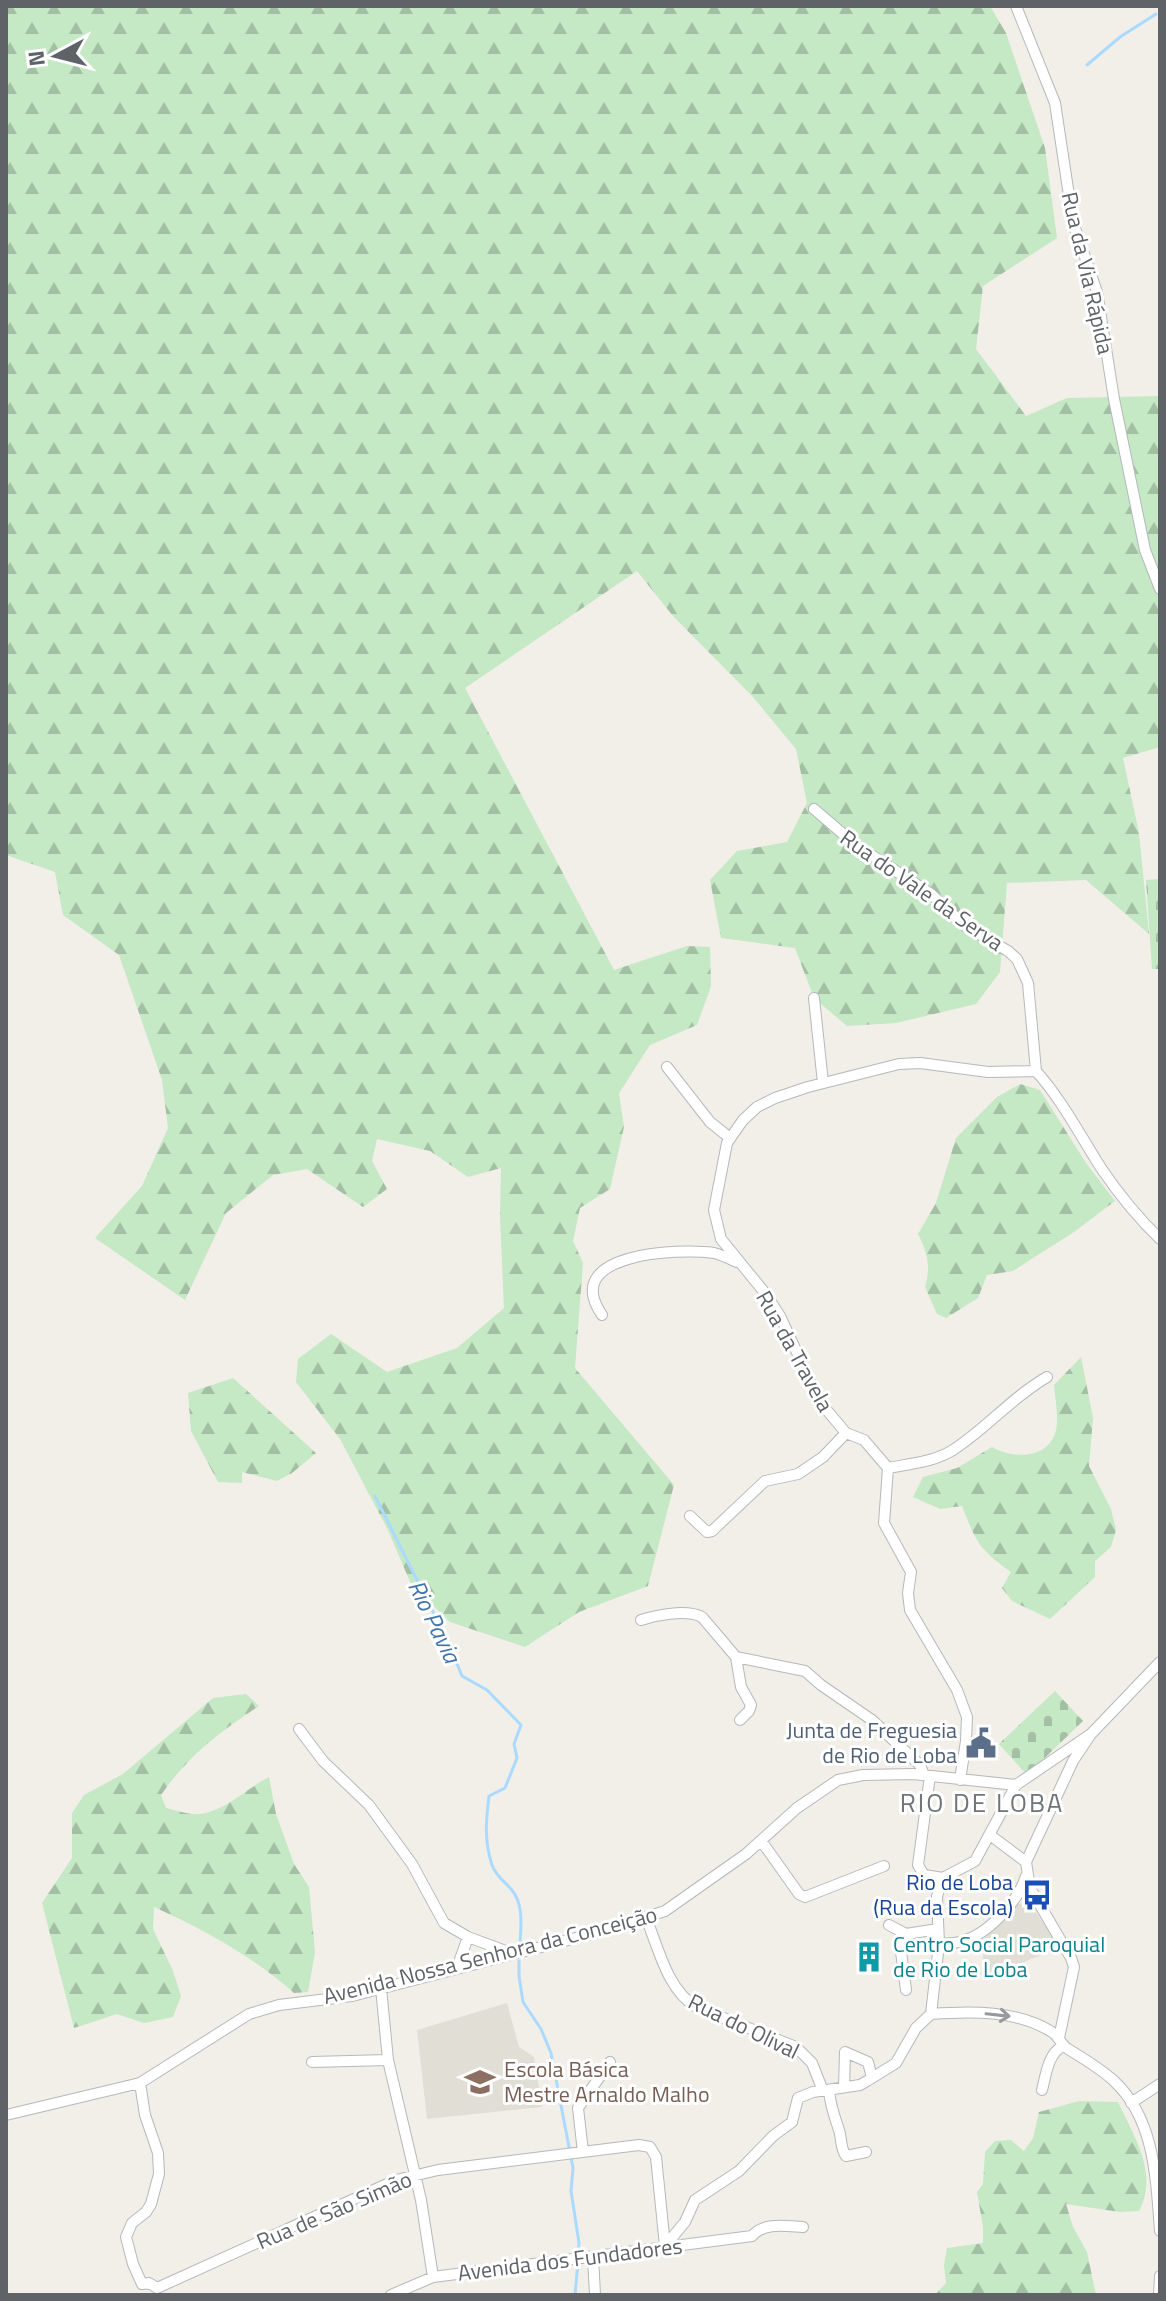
<svg xmlns="http://www.w3.org/2000/svg" width="1166" height="2301" font-family="'Titillium Web',sans-serif">
  <style>
    .education { fill: #e1ded6 }
    .forest { fill: url(#forest-firs) }
    .cemetery { fill: url(#cemetery-stones) }
    .lines { fill: none; stroke-linecap: round; stroke-linejoin: round }
    .stream { stroke: #aadaff; stroke-width: 3 }
    .minor-casing { stroke: #b5b8bc; stroke-width: 12 }
    .minor { stroke: #fff; stroke-width: 10 }
    .oneway { stroke: #979a9d }
    .labels { text-anchor: middle; dominant-baseline: central; stroke-width: 6; stroke-linejoin: round; paint-order: stroke }
    .street-label { font-size: 22px; fill: #5f6368; stroke: #fff }
    .service-label { font-size: 22px; fill: #4e5e75; stroke: #fff; text-anchor: end }
    .transit-label { font-size: 22px; fill: #164399; stroke: #fff; text-anchor: end }
    .culture-label { font-size: 22px; fill: #0d838f; stroke: #fff; text-anchor: start }
    .education-label { font-size: 22px; fill: #785e54; stroke: #fff; text-anchor: start }
    .water-label { font-size: 24px; font-style: italic; fill: #4174aa; stroke: #fff }
    .quarter-label { font-size: 26px; letter-spacing: 2px; fill: #70757a; stroke: #fff }
  </style>
  <defs>
    <pattern id="forest-firs" width="22" height="20" patternUnits="userSpaceOnUse" patternTransform="scale(2)"><rect width="22" height="20" fill="#c5e8c5"/><path d="M5 1l3.5 6h-7zM16 11l3.5 6h-7z" fill="#a3c0a4"/></pattern>
    <pattern id="cemetery-stones" width="16" height="16" patternUnits="userSpaceOnUse" patternTransform="scale(2)"><rect width="16" height="16" fill="#c5e8c5"/><path d="M2 7V4a2 2 0 0 1 4 0v3zM10 15v-3a2 2 0 0 1 4 0v3z" fill="#a3c0a4"/></pattern>
  </defs>
  <rect width="100%" height="100%" fill="#f1efe8"/>
  <path class="education" d="M1014,1903L1031,1905L1060,1948L985,1977L981,1973L986,1930Z
    M507,2003L519,2047L534,2057L542,2107L427,2119L417,2030Z"/>
  <path class="forest" d="M6,6H990L1006,33L1045,148L1057,238L983,286L976,349L1026,416L1067,398L1160,396V747L1123,758L1139,833L1149,934L1086,880L1007,883L1000,972L976,1004L896,1023L847,1026L814,998L795,948L721,938L710,880L737,851L787,842L807,803L796,749L753,697L673,616L637,571L465,688L614,970L687,946L710,947L711,986L697,1025L650,1045L619,1093L624,1127L610,1189L580,1208L573,1241L583,1263L575,1368L674,1485L648,1586L579,1612L525,1647L450,1622L411,1584L388,1530L340,1439L296,1382L298,1359L331,1334L387,1372L457,1348L504,1308L500,1216L501,1168L468,1177L430,1151L377,1139L372,1161L387,1189L363,1207L307,1169L273,1175L226,1213L185,1300L95,1238L142,1186L168,1128L162,1080L119,955L63,915L55,872L6,855Z
    M1020,1084L1040,1090L1086,1163L1115,1201L1074,1232L1013,1271L987,1275L978,1298L946,1318L937,1314L925,1287C931,1266 928,1254 918,1234L936,1203L956,1138L997,1097Z
    M1081,1357L1093,1418L1089,1466L1111,1509L1116,1530L1111,1547L1095,1561V1577L1050,1619L1012,1601L1002,1588L1011,1572C979,1549 976,1542 962,1506L940,1509L913,1497L923,1477L957,1468L992,1447C1012,1459 1049,1460 1056,1430C1059,1417 1055,1398 1054,1385Z
    M233,1378L316,1453L292,1473L277,1481L242,1472V1483L218,1482L191,1431L188,1393Z
    M246,1694L259,1706C218,1733 189,1755 161,1795L166,1808C175,1810 184,1813 192,1814C221,1816 245,1789 269,1777L276,1814L294,1864L309,1887L315,1952L308,1992L294,1993C252,1956 205,1930 154,1907L153,1929L173,1971L181,1996L173,2017L144,2023L117,2014L74,2028L42,1903L72,1858V1813L84,1795L123,1774L213,1698Z
    M1079,2101L1118,2102C1134,2136 1159,2174 1139,2211L1120,2212L1066,2204L1073,2227L1087,2252L1096,2295H935L946,2283L944,2265L947,2248L983,2243V2227L977,2192L983,2184L985,2152L995,2141L1011,2140L1024,2151L1033,2138L1039,2112Z"/>
  <path class="cemetery" d="M1160,879V969H1152L1146,880Z
    M1055,1691L1083,1721L1027,1775L999,1744Z"/>
  <g class="lines">
    <path class="stream" d="M1087,65L1120,37L1156,14
      M375,1496L448,1642L462,1676L487,1690L521,1725L514,1744L517,1758L505,1788L489,1796C486,1820 484,1841 492,1865C496,1876 504,1881 511,1889C524,1903 521,1927 520,1944
      M519,1961V1976L523,2002L541,2029L551,2053L573,2168L571,2191L579,2243L578,2255
      M575,2295L578,2262"/>
    <g class="minor-casing">
      <path id="minor" d="M1016,6L1055,103L1073,222L1097,292L1114,399L1145,550L1160,589
        M814,809L856,845L931,894L965,926L1008,951L1017,959L1028,983L1036,1071
        M814,998L823,1083
        M667,1067L710,1122L730,1138
        M1036,1071C1062,1100 1080,1135 1101,1168C1118,1193 1138,1218 1160,1239
        M602,1315C559,1253 678,1248 714,1253C722,1255 730,1259 737,1262
        M888,1468C909,1464 934,1462 953,1450C987,1428 1011,1398 1047,1377
        M690,1516L707,1532L712,1531L765,1481L798,1474L823,1457L846,1433
        M641,1620C657,1615 686,1609 702,1617L736,1657L805,1671L821,1685L872,1720L920,1765L924,1775
        M736,1657L741,1687L751,1705L749,1711L740,1720
        M299,1729L323,1761L369,1805L412,1864L444,1923L468,1937L511,1953
        M930,1776L918,1865L924,1875L943,1878L975,1861L1016,1785
        M960,1780L966,1741L967,1717L957,1690L910,1610L908,1593L911,1572L884,1523L888,1468L864,1440L846,1433L820,1402L780,1316L765,1293L721,1239L714,1210L727,1143L743,1120L757,1107L775,1098L808,1087L899,1064L920,1063L988,1072L1036,1071
        M990,1835L1026,1862
        M762,1842L799,1894L805,1897L884,1866
        M646,1918C659,1949 667,1989 696,2007L796,2047L812,2063L823,2091
        M889,1925L906,1934L938,1929
        M939,1944C945,1943 952,1944 959,1942C987,1936 1018,1902 1026,1876
        M457,1968L468,1937
        M381,1988L388,2060L421,2200L433,2277
        M906,1990L900,1944L908,1934
        M931,2014C971,2011 1017,2010 1052,2032C1059,2036 1060,2044 1068,2049C1084,2059 1100,2068 1114,2081C1155,2119 1156,2179 1160,2231
        M1059,2038L1074,1967L1071,1958L1030,1888L1026,1862L1073,1761L1091,1734L1160,1662
        M312,2062L388,2060
        M140,2083L145,2115L158,2153L159,2174L151,2204L146,2212L132,2223L126,2237L133,2264L142,2284L149,2283L157,2288L396,2180L438,2170L639,2145L650,2147L656,2157L665,2246
        M844,2087L845,2052L868,2062L872,2078
        M829,2090C830,2105 834,2115 839,2130C842,2139 840,2148 846,2156L866,2152
        M1042,2090C1046,2075 1048,2053 1063,2046
        M1131,2103L1160,2084
        M6,2115L140,2083L249,2014L279,2005L352,1996L603,1931L665,1911L746,1854L797,1808L838,1780L863,1775L913,1774L1016,1785L1091,1734
        M583,2152L578,2108L610,2062
        M665,2246L685,2222L695,2200L739,2171L773,2136L792,2122L798,2098L813,2092L860,2085L867,2081L896,2063L916,2028L931,2014L939,1944L937,1896L943,1878
        M593,2257L595,2295
        M391,2295L433,2277L752,2236C764,2222 785,2226 803,2227
        M1159,2295L1160,2276"/>
    </g>
    <use href="#minor" class="minor"/>
  </g>
  <defs><path id="oneway-shaft" d="M-6 0H5M1.5-3L5.5 0L1.5 3" fill="none" stroke-width="1.6" stroke-linecap="round" stroke-linejoin="round" transform="scale(2)"/></defs>
  <use class="oneway" href="#oneway-shaft" transform="translate(998 2015) rotate(6)"/>
  <defs>
    <g id="civic-bare" transform="scale(2.4)"><path d="M-.6-6.5H3V-4.5H.6V-3L4-1V1h2V6H-6V1h2V-1L-.6-3ZM-1.2 2.5V6h2.4V2.5Z" fill="#5c6f8a" stroke="#fff" stroke-width="2.5" paint-order="stroke"/></g>
    <g id="bus-bare" transform="scale(2.4)"><path d="M-5-6H5V4H4V6H2V4H-2V6H-4V4H-5ZM-3.5-4V0h7V-4ZM-3.5 1.2v1.5H-2V1.2ZM2 1.2v1.5H3.5V1.2Z" fill="#1a4fb4" stroke="#fff" stroke-width="2.5" paint-order="stroke"/></g>
    <g id="building-bare" transform="scale(2.4)"><path d="M-4-6H4V6H1V3H-1V6H-4ZM-2.5-4.3h1.7v1.8h-1.7ZM.8-4.3h1.7v1.8H.8ZM-2.5-1h1.7V.8h-1.7ZM.8-1h1.7V.8H.8Z" fill="#0f9aa8" stroke="#fff" stroke-width="2.5" paint-order="stroke"/></g>
    <g id="school-bare" transform="scale(2.4)"><path d="M0-5L7-2L0 1L-7-2ZM-4 1L0 2.5L4 1V4Q0 6-4 4Z" fill="#8d6e63" stroke="#fff" stroke-width="2.5" paint-order="stroke"/></g>
  </defs>
  <g fill-rule="evenodd">
    <use href="#civic-bare" x="981" y="1743"/>
    <use href="#bus-bare" x="1037" y="1895"/>
    <use href="#building-bare" x="869" y="1957"/>
    <use href="#school-bare" x="480" y="2082"/>
  </g>
  <g class="labels">
    <g class="street-label">
      <text transform="translate(1088 273) rotate(77)">Rua da Via Rápida</text>
      <text transform="translate(922 890) rotate(35)">Rua do Vale da Serva</text>
      <text transform="translate(795 1351) rotate(61)">Rua da Travela</text>
      <text transform="translate(490 1955) rotate(-14)">Avenida Nossa Senhora da Conceição</text>
      <text transform="translate(744 2026) rotate(26)">Rua do Olival</text>
      <text transform="translate(334 2210) rotate(-23)">Rua de São Simão</text>
      <text transform="translate(570 2259) rotate(-7)">Avenida dos Fundadores</text>
    </g>
    <g class="service-label">
      <text x="957" y="1730">Junta de Freguesia<tspan x="957" dy="25">de Rio de Loba</tspan></text>
    </g>
    <g class="transit-label">
      <text x="1013" y="1882">Rio de Loba<tspan x="1013" dy="25">(Rua da Escola)</tspan></text>
    </g>
    <g class="culture-label">
      <text x="893" y="1944">Centro Social Paroquial<tspan x="893" dy="25">de Rio de Loba</tspan></text>
    </g>
    <g class="education-label">
      <text x="504" y="2069">Escola Básica<tspan x="504" dy="25">Mestre Arnaldo Malho</tspan></text>
    </g>
    <g class="water-label">
      <text transform="translate(435 1621) rotate(64)">Rio Pavia</text>
    </g>
    <g class="quarter-label">
      <text x="982" y="1802">RIO DE LOBA</text>
    </g>
  </g>
  <rect width="1166" height="2301" fill="none" stroke="#5f6368" stroke-width="16"/>
  <g transform="translate(56 56) rotate(263)" stroke="#ffffff" stroke-width="6" paint-order="stroke">
  <path d="M0-6L14 30L0 20L-14 30Z" fill="#5f6368"/>
  <text y="-12" font-size="22" font-weight="bold" text-anchor="middle" fill="#5f6368">N</text>
  </g>
</svg>
